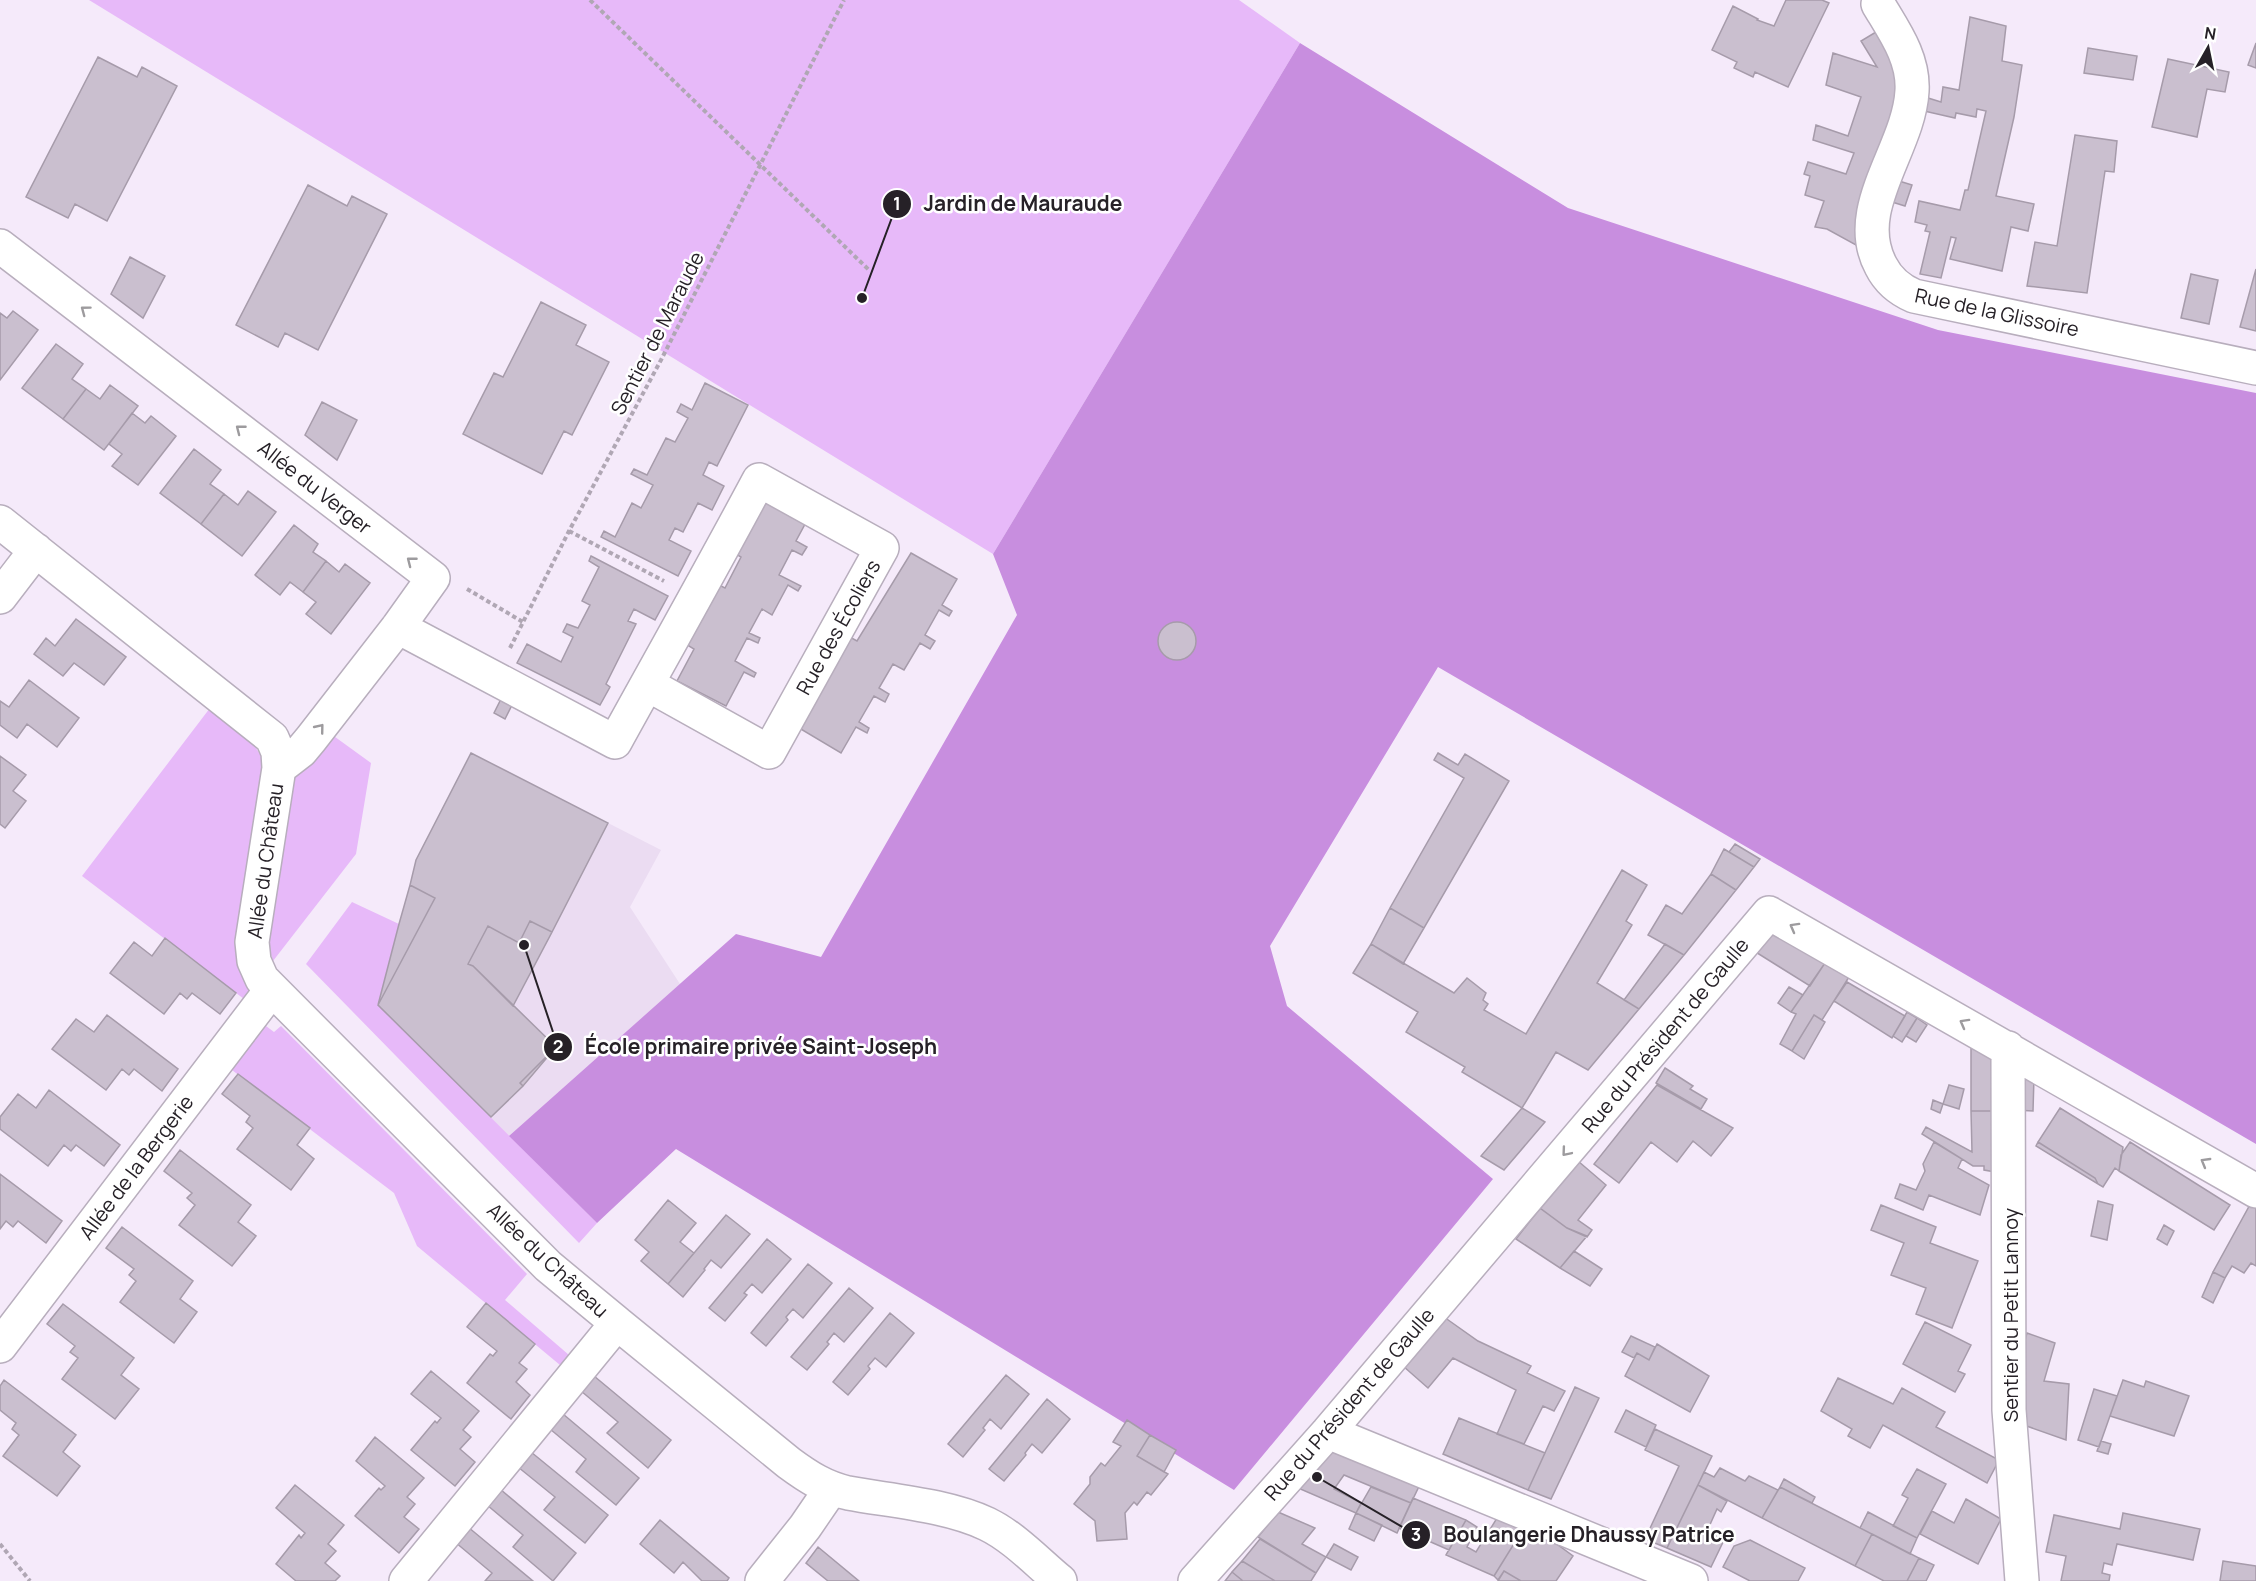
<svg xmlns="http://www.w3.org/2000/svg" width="2256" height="1581" font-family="Manrope,sans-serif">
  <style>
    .built { fill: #ebdcf2 }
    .green { fill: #e7b9f9 }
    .forest { fill: #c88edf }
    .building { fill: #cabfcf; stroke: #a69baa; stroke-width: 1.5 }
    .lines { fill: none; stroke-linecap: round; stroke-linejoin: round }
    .minor-casing { stroke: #b8aebd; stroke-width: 36 }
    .path { stroke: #b0a7b4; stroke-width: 4; stroke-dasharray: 4.5 3; stroke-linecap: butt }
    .minor { stroke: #fff; stroke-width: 33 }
    .oneway { stroke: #9d9b9e }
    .labels { text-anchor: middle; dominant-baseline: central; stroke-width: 5; stroke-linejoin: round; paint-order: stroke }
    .street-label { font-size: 20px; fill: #262127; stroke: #fff }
    .leader { fill: none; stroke: #262127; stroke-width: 2 }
    .callout-dot { fill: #262127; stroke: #fff; stroke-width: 2 }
    .mark-label { font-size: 18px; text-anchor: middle; font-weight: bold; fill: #fff }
    .callout-label { font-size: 21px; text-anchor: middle; font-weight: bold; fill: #262127; stroke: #fff; stroke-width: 5; stroke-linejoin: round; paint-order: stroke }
  </style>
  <rect width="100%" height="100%" fill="#f5eafa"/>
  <path class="built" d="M471,753L661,850L630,907L680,984L509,1136L378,1005L416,860Z"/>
  <path class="green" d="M89,0H1239L1300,43L993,554Z
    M210,708C229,724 256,738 263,762L236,938L252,987L244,999L82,876Z
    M331,734L371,763L356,854L273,961L268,945L292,781Z
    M352,902L399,924L378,1005L597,1223L579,1243L306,964Z
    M262,1023L274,1032L281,1026L527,1274L505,1300L569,1355L560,1365L417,1246L394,1193L228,1067Z"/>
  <path class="forest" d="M1300,43L1568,208L1938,330L2256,393V1144L1438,667L1270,946L1287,1006L1493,1179L1234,1490L676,1149L597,1223L509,1136L736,934L821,957L1017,615L993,554Z"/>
  <path class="building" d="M1786,0H1822L1829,3L1788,87L1755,72L1753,77L1734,68L1737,62L1712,50L1733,6L1758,19L1757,20L1774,26Z
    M1970,17L2006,26L2002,61L2022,65L2014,117L1996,196L2034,204L2028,231L2011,227L2002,271L1950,259L1956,238L1951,237L1941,278L1920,274L1930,232L1925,231L1927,225L1915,222L1919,201L1960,210L1965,190H1968L1986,111L1977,109L1976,117L1956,113L1955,118L1924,111L1928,98L1941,102L1943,87L1959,90Z
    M1886,26L1906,95L1865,250L1827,229L1815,227L1824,201L1805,195L1810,176L1804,174L1808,162L1846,174L1854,153L1813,140L1816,125L1848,136L1861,97L1826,85L1833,53L1877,67L1861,41Z
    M2256,43V68L2248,65Z
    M2088,48L2137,56L2133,80L2084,73Z
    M98,57L137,77L142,67L177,86L107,221L75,204L68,218L26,197Z
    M2168,59L2229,72L2225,92L2207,89L2197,137L2152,127Z
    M2075,135L2117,141L2114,172L2105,171L2087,293L2027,286L2035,242L2057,246Z
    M1899,181L1912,185L1905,206L1892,202Z
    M308,185L347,206L352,196L387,214L318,350L285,333L278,347L236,325Z
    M130,257L165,276L143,318L111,294Z
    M2256,269V331L2240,327Z
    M2191,274L2218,280L2209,324L2181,318Z
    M541,302L586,325L576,345L609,362L572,435L564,431L542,474L463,434L494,373L503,377Z
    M13,311L38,330L0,380V313L7,318Z
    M56,344L83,364L72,379L86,389L63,419L22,388Z
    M705,383L748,405L717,466L709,462L703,475L724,486L712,510L698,503L683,532L675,528L669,540L691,551L678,576L601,537L604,531L615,537L632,503L641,508L653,485L631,474L634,469L647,475L666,438L675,442L688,418L677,412L681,404L692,410Z
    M110,385L138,406L104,450L63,419L86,389L100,399Z
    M322,402L357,420L337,460L305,435Z
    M132,413L145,423L151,416L176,436L138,485L112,466L122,454L109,444Z
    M194,449L221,470L210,484L224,494L201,524L160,493Z
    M763,489L811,513L796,541L807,547L802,555L792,550L779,575L801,586L798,591L788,585L772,615L762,609L749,633L760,638L758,643L747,638L735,661L756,673L754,677L744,672L726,706L677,681L694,649L684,643L715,583L725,588L741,557L731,551Z
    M248,491L276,512L242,556L201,524L224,494L238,505Z
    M294,525L318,544L313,552L326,561L303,592L290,582L280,595L255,575Z
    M911,553L957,579L942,605L952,611L949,616L939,610L925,635L935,641L930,649L920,643L904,670L893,664L879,688L889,694L885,702L874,696L859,722L869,728L867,733L856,727L841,753L794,725L848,636L857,641Z
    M591,556L668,596L655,620L634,609L628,621L636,624L606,684L610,687L600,705L517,663L527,644L561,662L573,637L563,632L567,624L578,628L590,605L582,601L599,567L589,561Z
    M326,561L339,572L345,564L370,583L331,634L306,614L316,602L303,592Z
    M76,619L126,657L104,685L74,663L63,676L34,654L46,638L55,646Z
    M1158 641a19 19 0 1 1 38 0a19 19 0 1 1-38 0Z
    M29,680L79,718L57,747L27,724L17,738L0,725V701L9,707Z
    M503,695L514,701L505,719L494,713Z
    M471,753L608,823L552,932L530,921L519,943L488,926L468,964L473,966L556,1047L520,1083L523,1086L491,1117L378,1005L435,898L410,885L416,860Z
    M1438,753L1458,765L1465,754L1509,781L1424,928L1390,908L1464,778L1434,760Z
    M0,756L26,775L13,791L26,801L5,828L0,824Z
    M1735,844L1760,859L1754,867L1729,852Z
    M1724,849L1754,867L1736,890L1711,874Z
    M1622,870L1647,885L1626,921L1632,925L1597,983L1639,1009L1588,1070L1556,1052L1522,1108L1462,1072L1465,1067L1406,1032L1418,1012L1353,973L1371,944L1454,993L1467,978L1486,993L1483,1000L1488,1004L1484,1010L1526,1034Z
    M1711,874L1736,890L1684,955L1648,935L1666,905L1682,914Z
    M410,885L435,898L378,1005L399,924Z
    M1390,908L1424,928L1403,964L1371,944Z
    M530,921L552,932L513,1006L473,966L468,964L488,926L519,943Z
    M1774,924L1825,963L1810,986L1754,951Z
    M165,938L236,993L220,1014L192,993L187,999L180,993L164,1014L110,973L134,942L152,956Z
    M1665,944L1684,955L1639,1009L1624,1000Z
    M1825,963L1849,977L1822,1020L1814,1015L1792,1051L1780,1044L1796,1014L1791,1012Z
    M1847,982L1905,1016L1892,1038L1834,1001Z
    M1789,987L1803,995L1791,1012L1778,1003Z
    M1907,1012L1917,1018L1902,1042L1893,1036Z
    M107,1015L178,1069L162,1091L134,1069L129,1075L122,1069L106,1090L52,1049L76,1019L94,1032Z
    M1814,1015L1825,1022L1804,1059L1792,1051Z
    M1917,1018L1927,1025L1916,1042L1906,1036Z
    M1971,1040L1997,1056L1996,1111H1971Z
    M556,1047L523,1086L520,1083Z
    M1665,1068L1693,1086L1690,1089L1707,1099L1701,1109L1656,1083Z
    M238,1074L310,1128L297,1145L314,1159L291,1190L237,1149L253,1128L246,1122L250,1116L222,1094Z
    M2015,1075L2034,1077L2033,1111L2015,1110Z
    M1657,1085L1733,1128L1711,1156L1693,1141L1677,1162L1651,1142L1619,1183L1594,1164Z
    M1949,1085L1964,1089L1959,1109L1943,1104Z
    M49,1090L120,1145L104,1166L76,1145L71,1151L64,1145L48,1166L0,1129V1117L18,1094L36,1108Z
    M1933,1100L1943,1104L1940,1113L1931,1109Z
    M1522,1108L1545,1122L1504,1170L1481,1156Z
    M2060,1108L2123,1147L2119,1171L2115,1168L2103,1187L2098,1184L2095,1178L2038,1142Z
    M1971,1111H1996V1172L1984,1170V1166H1973L1922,1134L1926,1127L1972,1152Z
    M1934,1142L1962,1159L1958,1168L1989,1185L1980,1215L1929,1195L1923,1210L1895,1198L1900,1184L1916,1190L1925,1171L1923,1164Z
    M2038,1142L2095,1178L2098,1184L2036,1146Z
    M2130,1142L2230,1205L2214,1230L2119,1171L2121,1155Z
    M180,1150L251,1205L238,1222L256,1236L232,1266L179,1225L195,1205L187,1198L192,1193L164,1171Z
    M1578,1161L1606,1185L1578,1220L1592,1230L1587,1237L1567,1228L1540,1208Z
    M0,1174L62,1221L46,1243L18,1221L13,1227L6,1221L0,1229Z
    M668,1200L696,1223L680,1242L694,1253L668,1284L641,1261L649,1252L635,1240Z
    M2098,1201L2113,1205L2107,1240L2091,1236Z
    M2252,1201L2256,1203V1266L2251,1263L2244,1273L2232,1266L2225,1278L2213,1272Z
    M1881,1205L1936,1227L1930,1243L1978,1261L1952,1328L1916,1314L1926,1288L1891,1275L1904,1243L1871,1230Z
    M1540,1208L1567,1228L1587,1236L1560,1268L1516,1239Z
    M726,1215L750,1234L721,1268L711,1260L704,1269L705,1270L683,1297L668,1284Z
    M2164,1225L2174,1231L2167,1245L2157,1239Z
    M122,1227L193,1281L180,1299L197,1312L174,1343L120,1302L136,1281L129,1275L134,1269L106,1248Z
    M767,1239L791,1259L762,1293L752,1284L744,1293L747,1295L725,1321L709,1308Z
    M1574,1251L1602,1269L1590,1286L1560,1268Z
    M808,1264L832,1283L803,1318L793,1309L786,1317L788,1320L766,1346L751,1333Z
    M2213,1272L2225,1278L2213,1303L2202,1297Z
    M849,1288L873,1308L844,1342L834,1333L827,1342L829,1344L807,1370L791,1357Z
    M486,1303L535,1344L519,1363L527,1369L516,1382L530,1395L511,1419L467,1383L490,1354L493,1356L497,1351L467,1327Z
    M63,1304L134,1358L121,1375L139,1389L115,1419L62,1379L78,1358L70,1352L75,1346L47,1324Z
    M890,1313L914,1333L886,1367L875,1358L868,1366L870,1369L848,1395L833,1382Z
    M1444,1317L1478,1341L1531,1366L1527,1373L1565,1391L1554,1411L1543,1406L1524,1444L1497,1434L1516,1390L1453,1358L1428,1388L1403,1366Z
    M1925,1322L1971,1345L1958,1371L1965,1374L1955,1392L1903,1364Z
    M2027,1333L2055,1343L2044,1381L2069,1384L2066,1440L2018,1423L2016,1373Z
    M1631,1336L1655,1347L1649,1360L1637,1353L1634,1358L1622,1352Z
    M1657,1344L1709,1376L1690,1412L1625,1376L1637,1353L1649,1360Z
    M431,1371L479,1411L463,1430L471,1437L460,1449L475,1462L455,1486L411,1450L435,1421L437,1423L441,1418L411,1394Z
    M1006,1375L1029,1394L1001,1429L990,1419L983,1428L985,1430L963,1457L948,1444Z
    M594,1376L671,1440L648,1468L607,1433L618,1422L581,1391Z
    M1838,1378L1893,1404L1902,1388L1945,1412L1936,1427L1999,1460L1987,1483L1883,1425L1870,1448L1848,1436L1852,1429L1821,1411Z
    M4,1380L76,1435L63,1452L80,1466L57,1496L3,1456L19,1435L12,1429L16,1423L0,1410V1386Z
    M2123,1380L2144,1387L2146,1381L2189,1396L2174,1436L2110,1416Z
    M1575,1387L1599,1398L1551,1499L1528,1490Z
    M2094,1389L2117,1396L2099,1447L2078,1440Z
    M1047,1399L1070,1419L1042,1453L1032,1444L1025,1453L1026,1455L1004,1481L989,1469Z
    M1626,1410L1656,1425L1646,1447L1615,1432Z
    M563,1414L639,1478L616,1505L576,1472L586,1459L550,1429Z
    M1459,1418L1545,1453L1528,1490L1443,1454Z
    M1127,1420L1150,1435L1137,1456L1168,1474L1151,1495L1147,1492L1137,1505L1134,1502L1125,1513L1127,1539L1097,1541L1095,1521L1074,1504L1090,1484V1477L1101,1463L1105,1466L1121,1446L1113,1442Z
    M1655,1429L1712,1456L1667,1548L1645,1539L1679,1466L1645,1450Z
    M1150,1435L1176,1450L1164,1472L1137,1456Z
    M375,1437L424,1478L407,1497L415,1504L404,1517L419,1529L399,1553L355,1516L379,1488L381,1490L385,1486L356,1461Z
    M1339,1440L1423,1478L1411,1503L1344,1475L1334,1489L1361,1503L1356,1513L1298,1488Z
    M2101,1441L2111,1444L2108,1454L2097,1451Z
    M531,1452L608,1515L585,1543L544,1510L555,1497L518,1467Z
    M1720,1468L1745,1481L1749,1476L1778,1490L1762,1518L1698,1485L1704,1472L1714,1477Z
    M1917,1469L1946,1484L1917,1538L1893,1526L1908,1498L1902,1495Z
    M1784,1479L1815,1497L1812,1503L1780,1487Z
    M295,1485L344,1525L328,1544L336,1551L325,1563L340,1576L335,1581H296L276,1564L299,1535L301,1538L305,1533L276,1508Z
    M1698,1485L1727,1501L1721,1512L1717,1509L1708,1529L1725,1538L1711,1567L1667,1548Z
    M1371,1487L1411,1503L1397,1533L1356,1513Z
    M1780,1487L1872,1534L1855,1566L1762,1518Z
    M500,1489L576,1553L553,1581L513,1547L523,1535L487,1505Z
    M1413,1498L1466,1520L1449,1550L1399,1528Z
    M1966,1499L2001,1519L1978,1564L1920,1534L1932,1511L1954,1523Z
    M1502,1510L1527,1523L1494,1576L1446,1555L1466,1520L1477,1527L1467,1547L1476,1552Z
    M1278,1512L1315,1528L1302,1544L1326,1557L1316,1573L1258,1537Z
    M1868,1512L1917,1538L1910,1554L1860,1528Z
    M1356,1513L1382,1525L1374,1541L1349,1529Z
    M2123,1513L2200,1529L2193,1560L2117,1544L2112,1565L2104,1563L2102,1573L2110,1575L2109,1581H2061L2066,1556L2046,1552L2054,1515L2120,1529Z
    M660,1520L729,1578L727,1581H702L683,1562L674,1573L640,1544Z
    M1525,1526L1543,1534L1573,1556L1556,1581H1521L1504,1571L1498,1580L1494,1576Z
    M468,1527L533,1581H485L492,1573L455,1542Z
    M1872,1534L1919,1558L1907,1581H1884L1855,1566Z
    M1260,1539L1316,1573L1311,1581H1275L1242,1561Z
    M1750,1540L1805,1568L1798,1581H1750L1723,1567L1734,1546Z
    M1334,1544L1358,1557L1351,1570L1326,1557Z
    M818,1547L859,1581H828L806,1563Z
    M1919,1558L1934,1565L1926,1581H1907Z
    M1242,1561L1275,1581H1243L1232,1572Z
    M2223,1561L2256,1566V1581H2220Z
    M1504,1571L1521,1581H1498Z
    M1232,1572L1243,1581H1225Z"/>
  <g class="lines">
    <g class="minor-casing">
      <path id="minor" d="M1878,4C1894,31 1914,58 1912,91C1909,149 1850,209 1881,266C1888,280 1900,290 1914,296L2256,368
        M0,246L433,578L398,627L311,739L301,751L279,768
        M0,522L272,738L278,752L279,768L252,942L254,961L262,979L548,1266L617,1323
        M0,597L36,550
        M398,627L615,742C663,655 712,568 759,480L882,548L769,752L647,684
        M2008,1048L2009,1410L2022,1581
        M0,1346L272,989
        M1328,1432L1691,1581
        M406,1581L617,1323L789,1463C808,1477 825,1488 848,1493C892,1501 947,1505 987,1524C1014,1537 1037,1562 1060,1581
        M762,1581L805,1527L831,1489
        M1195,1581L1328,1432L1769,913L2256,1191"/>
    </g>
    <path class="path" d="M590,0L869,270
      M569,531L664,581
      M467,589L523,622
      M510,648L569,531L661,360L844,0
      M0,1544L30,1581"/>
    <use href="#minor" class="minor"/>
  </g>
  <defs><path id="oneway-chevron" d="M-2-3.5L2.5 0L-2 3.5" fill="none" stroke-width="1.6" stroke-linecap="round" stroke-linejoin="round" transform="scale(1.5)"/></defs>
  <g class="oneway">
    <use href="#oneway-chevron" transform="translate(85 310) rotate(-143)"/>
    <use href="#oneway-chevron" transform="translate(240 429) rotate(-142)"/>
    <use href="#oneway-chevron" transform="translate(411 561) rotate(-142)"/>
    <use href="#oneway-chevron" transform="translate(320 728) rotate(-51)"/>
    <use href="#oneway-chevron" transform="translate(1794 927) rotate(-151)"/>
    <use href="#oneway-chevron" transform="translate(1964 1023) rotate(-151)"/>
    <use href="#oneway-chevron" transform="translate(1566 1152) rotate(130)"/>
    <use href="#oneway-chevron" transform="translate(2205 1162) rotate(-150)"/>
  </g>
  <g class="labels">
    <g class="street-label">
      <text transform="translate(1997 312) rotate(12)">Rue de la Glissoire</text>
      <text transform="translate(657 333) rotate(-63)">Sentier de Maraude</text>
      <text transform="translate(315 487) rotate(38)">Allée du Verger</text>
      <text transform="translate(838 627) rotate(-61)">Rue des Écoliers</text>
      <text transform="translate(265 861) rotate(-82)">Allée du Château</text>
      <text transform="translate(1665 1035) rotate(-50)">Rue du Président de Gaulle</text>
      <text transform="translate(136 1167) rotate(-53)">Allée de la Bergerie</text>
      <text transform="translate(548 1260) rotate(43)">Allée du Château</text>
      <text transform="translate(2010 1315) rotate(-90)">Sentier du Petit Lannoy</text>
      <text transform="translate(1349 1404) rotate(-49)">Rue du Président de Gaulle</text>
    </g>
  </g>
  <path class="leader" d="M862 298L897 204M524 945L558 1047M1317 1477L1416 1535"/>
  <g class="callout-dot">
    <circle cx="862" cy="298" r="6"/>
    <circle cx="524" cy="945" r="6"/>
    <circle cx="1317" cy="1477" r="6"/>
    <circle cx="897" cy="204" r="15"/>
    <circle cx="558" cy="1047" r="15"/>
    <circle cx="1416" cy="1535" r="15"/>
  </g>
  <g class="mark-label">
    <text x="897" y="210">1</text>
    <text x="558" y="1053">2</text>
    <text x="1416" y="1541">3</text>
  </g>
  <g class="callout-label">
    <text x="1023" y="211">Jardin de Mauraude</text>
    <text x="761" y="1054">École primaire privée Saint-Joseph</text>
    <text x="1589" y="1542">Boulangerie Dhaussy Patrice</text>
  </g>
  <g transform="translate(2208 48) rotate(9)" stroke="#ffffff" stroke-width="4.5" paint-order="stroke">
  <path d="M0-4.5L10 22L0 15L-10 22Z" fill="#262127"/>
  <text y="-9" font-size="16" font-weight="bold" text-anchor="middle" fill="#262127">N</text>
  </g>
</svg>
